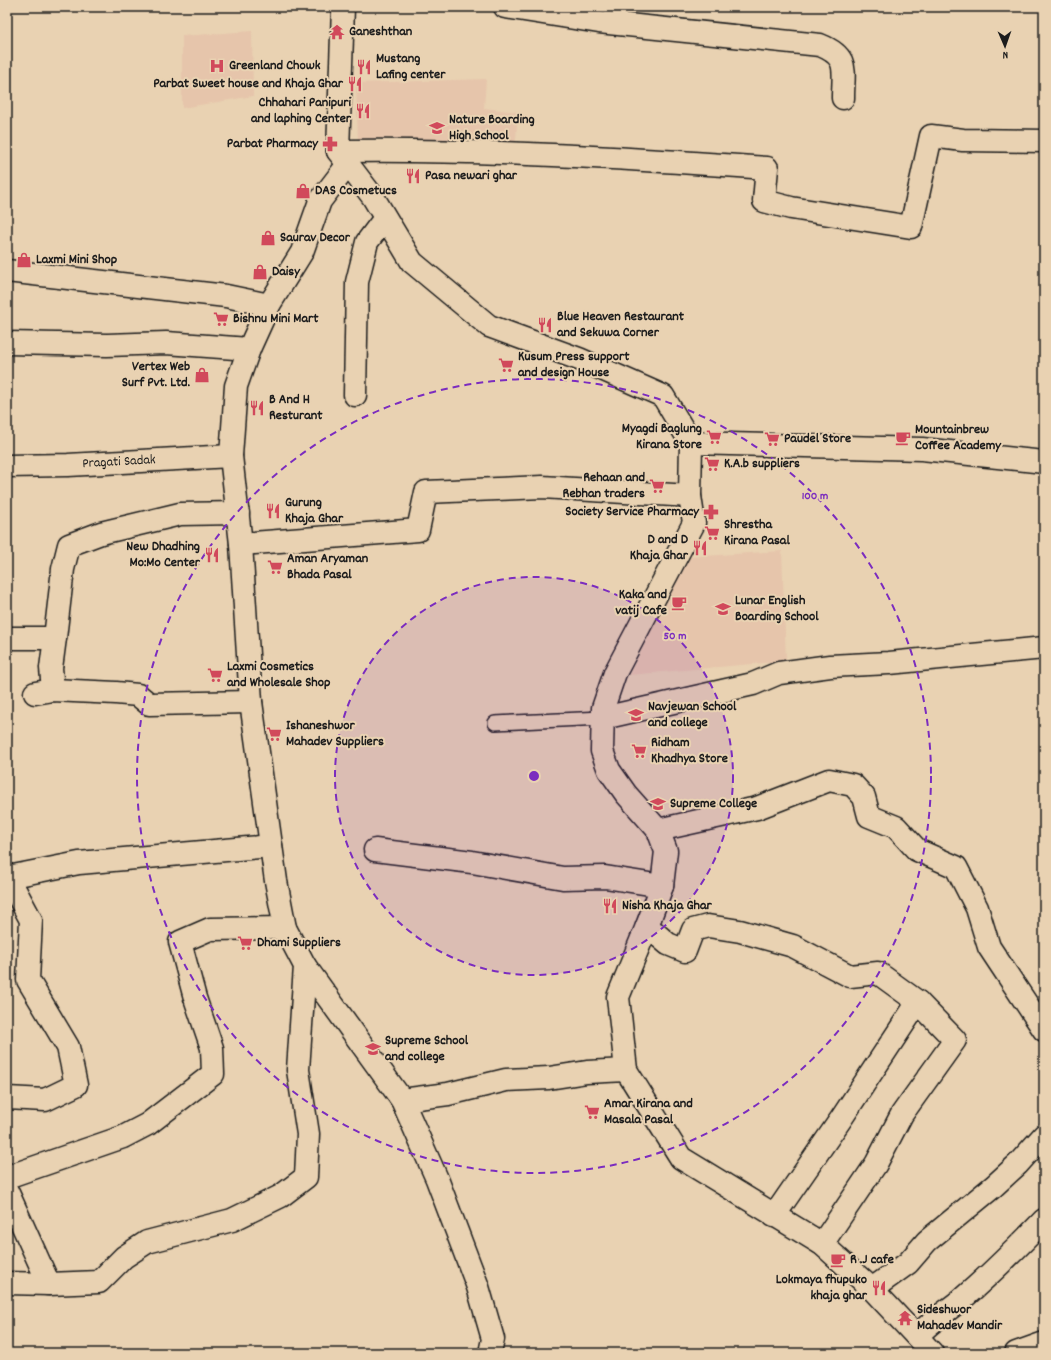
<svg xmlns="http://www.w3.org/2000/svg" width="1051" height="1360" font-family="Dekko,sans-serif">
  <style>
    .built { fill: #e6c5ab }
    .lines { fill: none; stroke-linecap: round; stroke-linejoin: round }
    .service-casing { stroke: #1c1c1c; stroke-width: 16 }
    .minor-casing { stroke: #1c1c1c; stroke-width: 25 }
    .service { stroke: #e9d2b2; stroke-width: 13 }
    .minor { stroke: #e9d2b2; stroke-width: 22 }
    .ring { fill: none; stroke: #7b2cbf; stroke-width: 2; stroke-dasharray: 7 5 }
    .labels { text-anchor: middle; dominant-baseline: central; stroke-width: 4; stroke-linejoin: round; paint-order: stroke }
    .poi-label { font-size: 14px; font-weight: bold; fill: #1c1c1c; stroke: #e9d2b2; text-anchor: start }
    .street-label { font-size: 14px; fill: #1c1c1c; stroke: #e9d2b2 }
    .centre { fill: #7b2cbf; stroke: #e9d2b2; stroke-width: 2 }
    .ring-label { font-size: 12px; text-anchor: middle; font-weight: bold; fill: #7b2cbf; stroke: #e9d2b2; stroke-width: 4; stroke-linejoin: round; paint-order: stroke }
  </style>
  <rect width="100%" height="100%" fill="#e9d2b2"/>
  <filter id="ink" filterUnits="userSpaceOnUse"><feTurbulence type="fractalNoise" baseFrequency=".025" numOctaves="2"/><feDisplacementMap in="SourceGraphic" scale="8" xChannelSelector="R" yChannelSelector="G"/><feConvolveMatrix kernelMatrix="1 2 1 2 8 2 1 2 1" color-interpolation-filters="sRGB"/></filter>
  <g filter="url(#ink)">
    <path class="built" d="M252,31L253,96L182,108V36Z
      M486,79L484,108L518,112L515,152L358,143L356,83Z
      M782,551L786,661L629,675L689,557Z"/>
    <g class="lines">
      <g class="service-casing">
        <path id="service" d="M495,723L603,718"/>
      </g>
      <g class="minor-casing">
        <g id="minor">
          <path d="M343,7L338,151L373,197L412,262L489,326L579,359L663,396L691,443L690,496L694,523L615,673L603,708L602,751L609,770L626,794L658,830L666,851L662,886L647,926L618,997L626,1070L681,1158L822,1244L872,1289L932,1353"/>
          <path d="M505,7L599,22L820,45C850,57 843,70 843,98"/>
          <path d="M338,151C481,149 625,158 767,168L764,201L791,208L911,227L931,136L963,140L1044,141"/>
          <path d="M7,271L226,296L269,305"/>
          <path d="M7,343L107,345L166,343L249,349"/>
          <path d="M355,395L357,282L367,242L385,218"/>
          <path d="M691,443L922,449L1044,462"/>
          <path id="s1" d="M7,466L68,465L231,456"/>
          <path d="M241,544L418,530L426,492L542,487L690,496"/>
          <path d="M7,638H55L51,668L53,690"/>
          <path d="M55,638L63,569L69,545L101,533L180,514L238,513"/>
          <path d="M35,693L53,690L116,693L138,695L149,704L251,702"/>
          <path d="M603,718L753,684L779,673L830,666L889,663L1044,648"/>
          <path d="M658,830L757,808L829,780L853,785L864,797L869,816L896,827L917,850L956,867L977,908L989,947L1044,1030"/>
          <path d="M375,850L472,862L563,878L605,877L662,886"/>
          <path d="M647,926L668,944L685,951L693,930L708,926L740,931L793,946L850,976L878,973L918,1002L955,1040L902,1114L876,1164L822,1244"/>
          <path d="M305,966L402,1100L437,1179L478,1287L493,1339L490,1353"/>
          <path d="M7,1098L45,1100L76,1085L68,1047L28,980L31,920L8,877L79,863L271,846"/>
          <path d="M402,1100L448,1094L506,1080L549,1078L587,1072L626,1070"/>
          <path d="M7,1177L123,1137L148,1124L213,1074L212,1048L195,998L180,942L210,929L285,928"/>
          <path d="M7,1191L49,1284L99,1282L124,1257L147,1242L232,1220L281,1196L306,1177L308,1134L298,1070L305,966L285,928L276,881L251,702L241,544L231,456L236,386L249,349L269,305L302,252L320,201L349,163"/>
          <path d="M774,1216L841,1119L918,1002"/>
          <path d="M7,1283L49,1284"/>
          <path d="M872,1289L908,1263L927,1241L994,1186L1018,1164L1044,1135"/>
          <path d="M917,1336C932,1320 946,1312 962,1299C991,1274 1018,1247 1044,1220"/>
          <path d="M1016,1353L1044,1343"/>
        </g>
      </g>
      <use href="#service" class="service"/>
      <use href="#minor" class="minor"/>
    </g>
  </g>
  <circle cx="534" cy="776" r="199" fill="#7b2cbf" fill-opacity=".12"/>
  <g class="ring">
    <circle cx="534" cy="776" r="199"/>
    <circle cx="534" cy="776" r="397"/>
  </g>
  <defs>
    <g id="temple-bare" transform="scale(1.2)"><path d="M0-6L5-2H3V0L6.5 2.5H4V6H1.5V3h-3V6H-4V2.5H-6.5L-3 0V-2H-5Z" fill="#d1495b" stroke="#e9d2b2" stroke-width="2.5" paint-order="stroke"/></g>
    <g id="hospital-bare" transform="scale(1.2)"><path d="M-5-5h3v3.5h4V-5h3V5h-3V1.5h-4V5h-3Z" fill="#d1495b" stroke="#e9d2b2" stroke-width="2.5" paint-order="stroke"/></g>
    <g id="restaurant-bare" transform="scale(1.2)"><path d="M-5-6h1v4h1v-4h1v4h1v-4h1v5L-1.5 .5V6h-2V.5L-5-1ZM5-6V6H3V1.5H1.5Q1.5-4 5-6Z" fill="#d1495b" stroke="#e9d2b2" stroke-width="2.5" paint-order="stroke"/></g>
    <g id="school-bare" transform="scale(1.2)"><path d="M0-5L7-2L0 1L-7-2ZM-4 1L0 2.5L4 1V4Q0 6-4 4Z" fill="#d1495b" stroke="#e9d2b2" stroke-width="2.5" paint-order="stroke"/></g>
    <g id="pharmacy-bare" transform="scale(1.2)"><path d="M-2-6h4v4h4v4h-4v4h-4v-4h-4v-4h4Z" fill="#d1495b" stroke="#e9d2b2" stroke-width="2.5" paint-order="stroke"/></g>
    <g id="shop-bare" transform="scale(1.2)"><path d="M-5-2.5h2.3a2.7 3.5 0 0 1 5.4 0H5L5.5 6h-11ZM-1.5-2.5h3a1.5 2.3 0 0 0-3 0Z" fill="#d1495b" stroke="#e9d2b2" stroke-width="2.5" paint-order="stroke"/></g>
    <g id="supermarket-bare" transform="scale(1.2)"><path d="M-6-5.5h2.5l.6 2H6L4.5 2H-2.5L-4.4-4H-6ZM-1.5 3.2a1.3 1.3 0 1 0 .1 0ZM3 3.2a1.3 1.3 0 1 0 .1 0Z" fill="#d1495b" stroke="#e9d2b2" stroke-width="2.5" paint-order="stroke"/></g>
    <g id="cafe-bare" transform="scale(1.2)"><path d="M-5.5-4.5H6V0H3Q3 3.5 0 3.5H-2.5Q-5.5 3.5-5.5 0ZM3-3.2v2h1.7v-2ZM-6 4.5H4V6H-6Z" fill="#d1495b" stroke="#e9d2b2" stroke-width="2.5" paint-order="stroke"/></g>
    <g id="university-bare" transform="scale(1.2)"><path d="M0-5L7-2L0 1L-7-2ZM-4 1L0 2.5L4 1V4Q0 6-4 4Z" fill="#d1495b" stroke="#e9d2b2" stroke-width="2.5" paint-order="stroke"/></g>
  </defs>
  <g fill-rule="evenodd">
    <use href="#temple-bare" x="337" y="32"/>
    <use href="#hospital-bare" x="217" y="66"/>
    <use href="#restaurant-bare" x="364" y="67"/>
    <use href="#restaurant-bare" x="355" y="84"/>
    <use href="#restaurant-bare" x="363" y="111"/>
    <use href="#school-bare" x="437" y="128"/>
    <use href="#pharmacy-bare" x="330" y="144"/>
    <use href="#restaurant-bare" x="413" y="176"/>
    <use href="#shop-bare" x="303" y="191"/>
    <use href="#shop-bare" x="268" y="238"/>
    <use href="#shop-bare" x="24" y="260"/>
    <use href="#shop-bare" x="260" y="272"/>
    <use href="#supermarket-bare" x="221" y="319"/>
    <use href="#restaurant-bare" x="545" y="325"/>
    <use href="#supermarket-bare" x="506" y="365"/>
    <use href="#shop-bare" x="202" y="375"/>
    <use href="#restaurant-bare" x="257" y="408"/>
    <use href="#supermarket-bare" x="714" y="437"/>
    <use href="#cafe-bare" x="903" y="438"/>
    <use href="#supermarket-bare" x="772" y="439"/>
    <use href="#supermarket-bare" x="712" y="464"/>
    <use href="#supermarket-bare" x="657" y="486"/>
    <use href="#restaurant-bare" x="273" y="511"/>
    <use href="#pharmacy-bare" x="711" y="512"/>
    <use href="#supermarket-bare" x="712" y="533"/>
    <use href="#restaurant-bare" x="700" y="548"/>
    <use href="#restaurant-bare" x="212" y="555"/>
    <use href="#supermarket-bare" x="275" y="567"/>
    <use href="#cafe-bare" x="679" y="603"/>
    <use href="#school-bare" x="723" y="609"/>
    <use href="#supermarket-bare" x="215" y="675"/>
    <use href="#university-bare" x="636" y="715"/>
    <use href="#supermarket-bare" x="274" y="734"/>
    <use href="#supermarket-bare" x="639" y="751"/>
    <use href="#university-bare" x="658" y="804"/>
    <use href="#restaurant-bare" x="610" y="906"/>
    <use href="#supermarket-bare" x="245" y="943"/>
    <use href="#university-bare" x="373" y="1049"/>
    <use href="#supermarket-bare" x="592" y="1112"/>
    <use href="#cafe-bare" x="838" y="1260"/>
    <use href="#restaurant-bare" x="879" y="1288"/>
    <use href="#temple-bare" x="905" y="1318"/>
  </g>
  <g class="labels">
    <g class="poi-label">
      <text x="349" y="32">Ganeshthan</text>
      <text x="376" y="59">Mustang<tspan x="376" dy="16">Lafing center</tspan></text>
      <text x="229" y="66">Greenland Chowk</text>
      <text x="343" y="84" text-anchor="end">Parbat Sweet house and Khaja Ghar</text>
      <text x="351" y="103" text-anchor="end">Chhahari Panipuri<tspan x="351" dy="16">and laphing Center</tspan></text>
      <text x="449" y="120">Nature Boarding<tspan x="449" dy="16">High School</tspan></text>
      <text x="318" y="144" text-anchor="end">Parbat Pharmacy</text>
      <text x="425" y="176">Pasa newari ghar</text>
      <text x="315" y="191">DAS Cosmetucs</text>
      <text x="280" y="238">Saurav Decor</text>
      <text x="36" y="260">Laxmi Mini Shop</text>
      <text x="272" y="272">Daisy</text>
      <text x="557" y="317">Blue Heaven Restaurant<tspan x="557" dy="16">and Sekuwa Corner</tspan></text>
      <text x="233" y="319">Bishnu Mini Mart</text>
      <text x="518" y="357">Kusum Press support<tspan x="518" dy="16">and design House</tspan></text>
      <text x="190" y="367" text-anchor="end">Vertex Web<tspan x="190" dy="16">Surf Pvt. Ltd.</tspan></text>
      <text x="269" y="400">B And H<tspan x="269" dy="16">Resturant</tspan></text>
      <text x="702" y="429" text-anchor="end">Myagdi Baglung<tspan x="702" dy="16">Kirana Store</tspan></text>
      <text x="915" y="430">Mountainbrew<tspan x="915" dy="16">Coffee Academy</tspan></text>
      <text x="784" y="439">Paudel Store</text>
      <text x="724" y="464">K.A.b suppliers</text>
      <text x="645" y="478" text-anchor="end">Rehaan and<tspan x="645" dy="16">Rebhan traders</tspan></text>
      <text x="285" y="503">Gurung<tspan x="285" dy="16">Khaja Ghar</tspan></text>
      <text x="699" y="512" text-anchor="end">Society Service Pharmacy</text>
      <text x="724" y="525">Shrestha<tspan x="724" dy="16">Kirana Pasal</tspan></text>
      <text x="688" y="540" text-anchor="end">D and D<tspan x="688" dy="16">Khaja Ghar</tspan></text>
      <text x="200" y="547" text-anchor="end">New Dhadhing<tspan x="200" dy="16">Mo:Mo Center</tspan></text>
      <text x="287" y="559">Aman Aryaman<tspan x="287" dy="16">Bhada Pasal</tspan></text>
      <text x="667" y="595" text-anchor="end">Kaka and<tspan x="667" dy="16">vatij Cafe</tspan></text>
      <text x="735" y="601">Lunar English<tspan x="735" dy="16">Boarding School</tspan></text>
      <text x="227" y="667">Laxmi Cosmetics<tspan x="227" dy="16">and Wholesale Shop</tspan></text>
      <text x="648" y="707">Navjewan School<tspan x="648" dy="16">and college</tspan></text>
      <text x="286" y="726">Ishaneshwor<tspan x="286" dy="16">Mahadev Suppliers</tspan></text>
      <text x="651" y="743">Ridham<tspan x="651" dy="16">Khadhya Store</tspan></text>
      <text x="670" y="804">Supreme College</text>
      <text x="622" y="906">Nisha Khaja Ghar</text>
      <text x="257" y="943">Dhami Suppliers</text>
      <text x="385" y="1041">Supreme School<tspan x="385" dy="16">and college</tspan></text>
      <text x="604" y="1104">Amar Kirana and<tspan x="604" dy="16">Masala Pasal</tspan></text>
      <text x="850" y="1260">R .J cafe</text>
      <text x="867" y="1280" text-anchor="end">Lokmaya fhupuko<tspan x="867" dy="16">khaja ghar</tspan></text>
      <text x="917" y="1310">Sideshwor<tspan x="917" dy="16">Mahadev Mandir</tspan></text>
    </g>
    <g class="street-label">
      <text stroke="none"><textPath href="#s1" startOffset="112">Pragati Sadak</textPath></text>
    </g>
  </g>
  <circle cx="534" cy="776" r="6" class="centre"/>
  <g class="ring-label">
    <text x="815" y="499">100 m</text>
    <text x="675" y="639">50 m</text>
  </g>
  <rect width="1051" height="1360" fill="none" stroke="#e9d2b2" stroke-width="24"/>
  <rect x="12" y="12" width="1027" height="1336" fill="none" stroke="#1c1c1c" stroke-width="1.5" filter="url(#ink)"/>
  <g transform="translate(1005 46) rotate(178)" stroke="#e9d2b2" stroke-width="3" paint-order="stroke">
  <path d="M0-3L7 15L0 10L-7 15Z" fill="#1c1c1c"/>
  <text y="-6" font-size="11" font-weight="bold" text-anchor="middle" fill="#1c1c1c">N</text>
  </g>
</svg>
